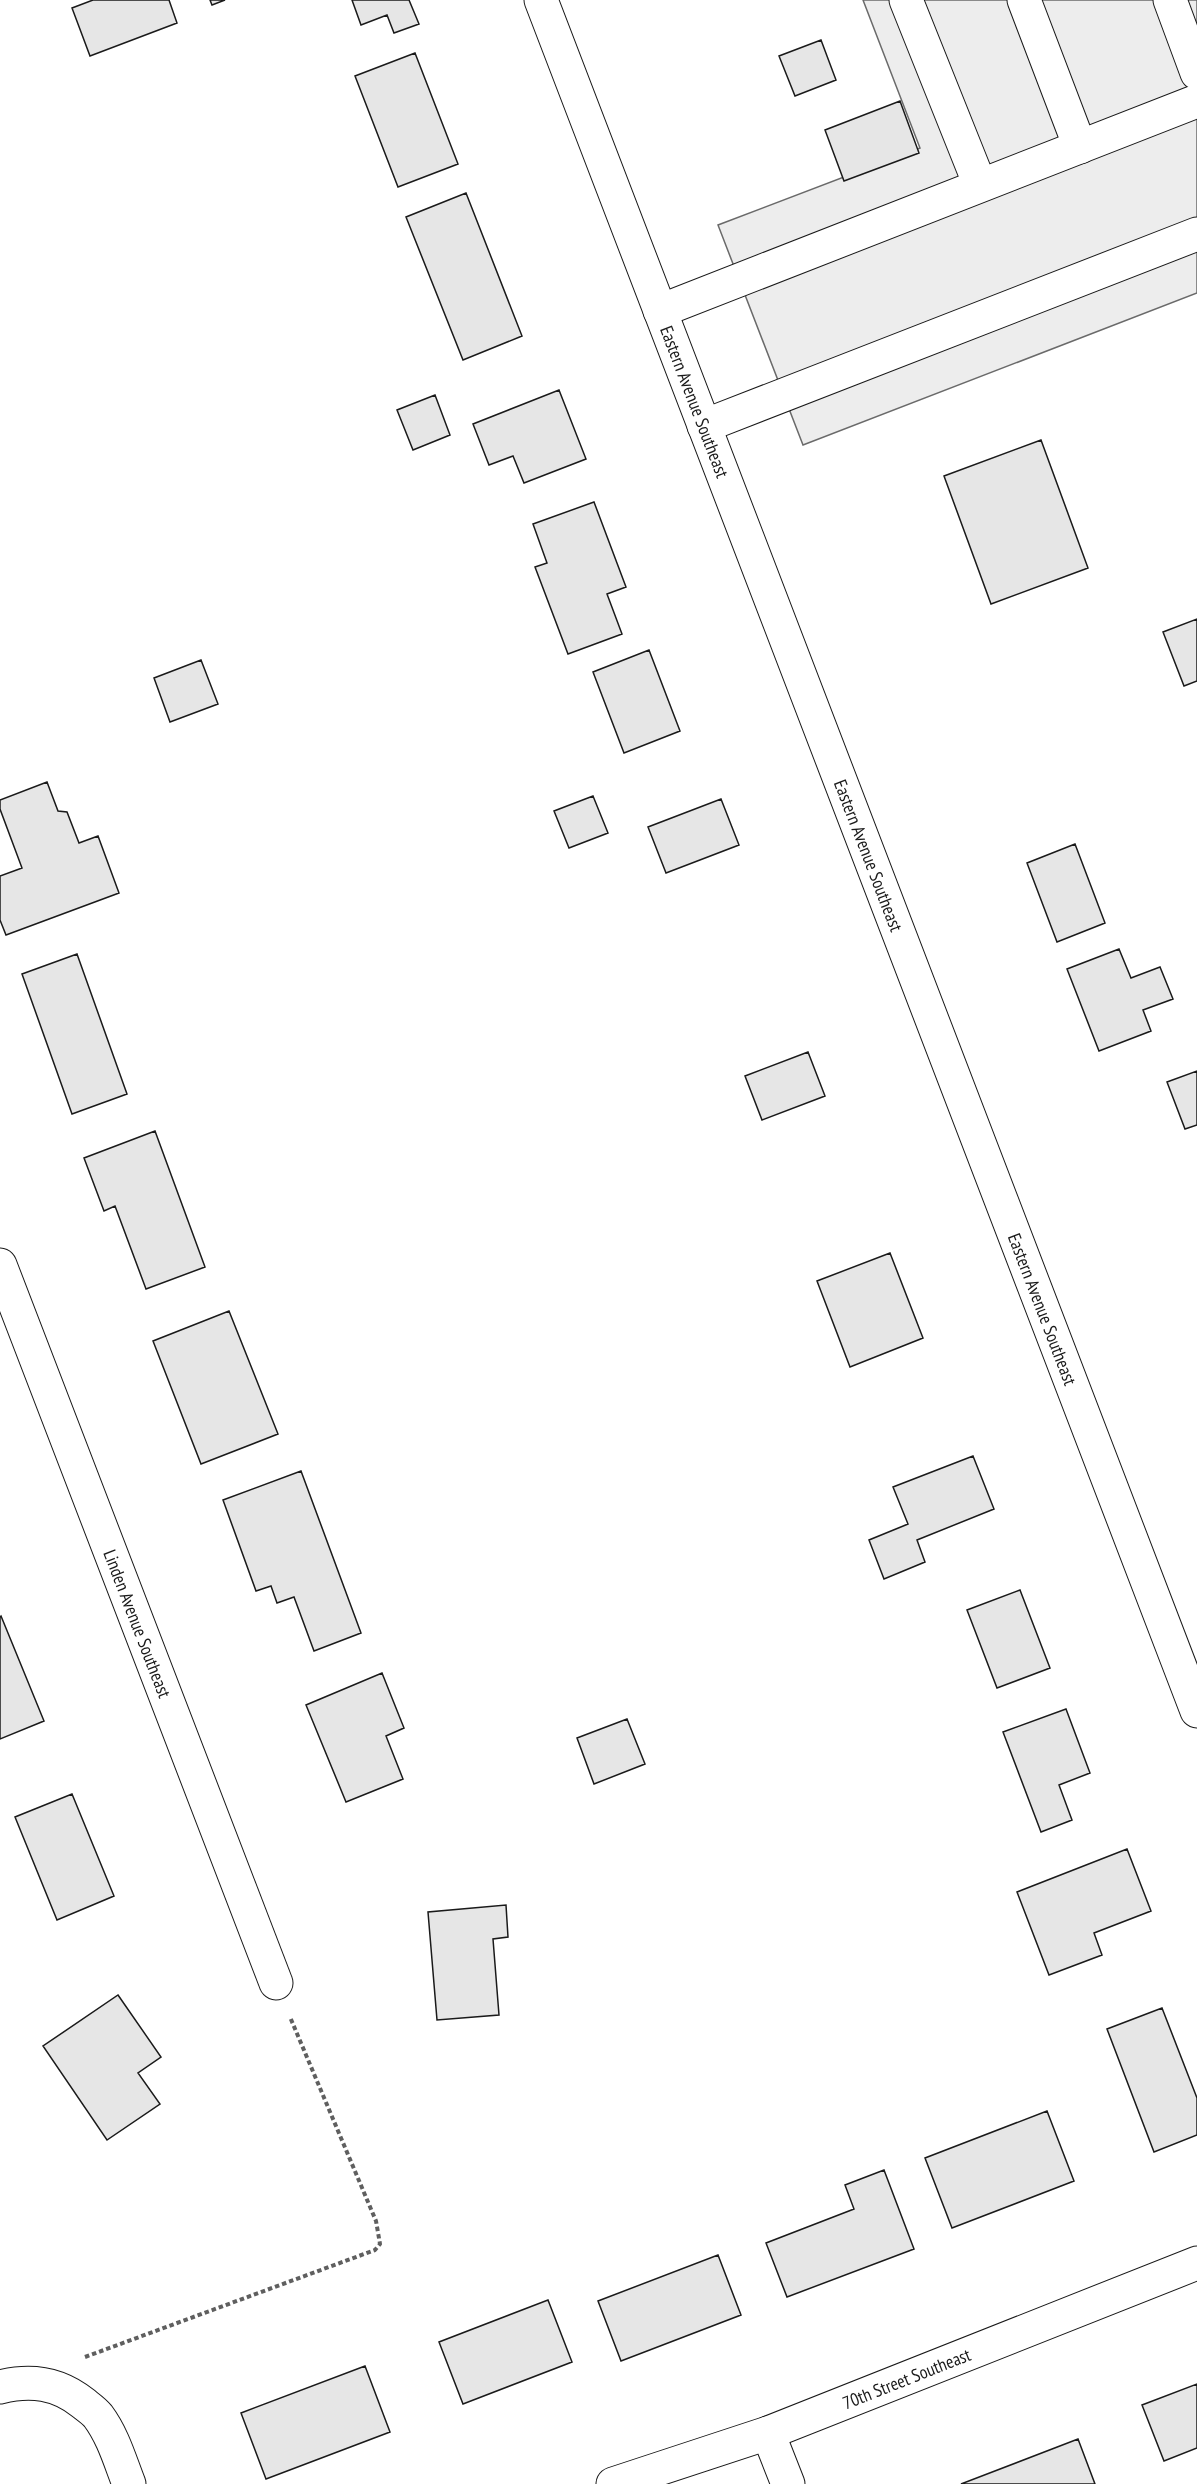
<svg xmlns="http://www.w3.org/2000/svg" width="1197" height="2484" font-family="'PT Sans Narrow',sans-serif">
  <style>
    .built { fill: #ededed; stroke: #6a6a6a; stroke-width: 1.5 }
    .building { fill: #e6e6e6; stroke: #1a1a1a; stroke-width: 1.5 }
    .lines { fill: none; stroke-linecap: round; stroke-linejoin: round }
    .minor-casing { stroke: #1a1a1a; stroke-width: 35 }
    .path { stroke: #5f5f5f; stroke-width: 4; stroke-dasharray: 4.5 3; stroke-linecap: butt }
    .minor { stroke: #fff; stroke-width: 33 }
    .labels { text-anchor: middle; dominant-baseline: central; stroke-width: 4.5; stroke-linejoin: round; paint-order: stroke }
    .street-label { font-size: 18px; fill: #1a1a1a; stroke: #fff }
  </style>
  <rect width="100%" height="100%" fill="#fff"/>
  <path class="built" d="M863,0H1197V293L803,445L718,225L920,148Z"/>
  <path class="building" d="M93,0H169L177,23L90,56L72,8Z
    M210,0H225L212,5Z
    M352,0H409L419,24L394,33L387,15L361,25Z
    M821,40L836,80L795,96L779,56Z
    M415,53L458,164L398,187L355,76Z
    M900,101L919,153L844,181L825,130Z
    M466,193L522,336L463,360L406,217Z
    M559,390L586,459L524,483L513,456L489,465L473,424Z
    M435,395L450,435L413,450L397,410Z
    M1041,440L1088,568L991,604L944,476Z
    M594,502L626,587L607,594L622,634L568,654L535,567L547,563L533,524Z
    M1197,619V681L1184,686L1163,632Z
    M649,650L680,731L624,753L593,672Z
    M201,660L218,704L170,722L154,678Z
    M47,782L58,811L67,812L79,843L98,836L119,893L6,935L0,920V876L22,868L0,809V800Z
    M593,796L608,833L569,848L554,811Z
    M721,799L739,845L666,873L648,827Z
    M1075,844L1105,923L1057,942L1027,863Z
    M1119,949L1131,978L1160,967L1173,999L1143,1010L1151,1031L1099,1051L1067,969Z
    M77,954L127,1094L72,1114L22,974Z
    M808,1052L825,1096L762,1120L745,1076Z
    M1197,1071V1125L1185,1129L1167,1082Z
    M155,1131L205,1267L146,1289L115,1206L104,1211L84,1158Z
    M890,1253L923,1338L850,1367L817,1281Z
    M229,1311L278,1434L201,1464L153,1341Z
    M973,1456L994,1509L917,1540L925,1562L884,1579L869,1540L908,1524L893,1487Z
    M301,1471L361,1633L314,1651L294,1597L277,1603L271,1586L256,1591L223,1500Z
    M1020,1590L1050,1668L997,1688L967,1610Z
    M1,1616L44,1721L0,1739V1617Z
    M382,1673L404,1728L386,1736L403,1779L346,1802L306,1705Z
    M1066,1709L1090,1773L1059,1785L1072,1820L1041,1832L1003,1732Z
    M627,1719L645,1764L594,1784L577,1738Z
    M72,1794L114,1896L57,1920L15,1817Z
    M1127,1849L1151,1911L1094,1933L1102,1955L1049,1975L1017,1892Z
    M506,1905L508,1937L493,1939L499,2015L437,2020L428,1912Z
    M118,1995L161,2057L138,2073L160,2104L107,2140L43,2046Z
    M1162,2008L1197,2098V2135L1154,2152L1107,2029Z
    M1047,2111L1074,2181L952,2228L925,2158Z
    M884,2170L914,2249L787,2297L766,2243L854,2209L845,2185Z
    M718,2255L741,2315L621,2361L598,2301Z
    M548,2300L572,2362L463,2404L439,2342Z
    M365,2366L390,2432L266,2479L241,2413Z
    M1197,2384V2448L1164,2461L1142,2405Z
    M1078,2439L1095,2484H961Z"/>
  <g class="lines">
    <g class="minor-casing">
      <g id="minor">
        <path id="s1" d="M541,0L1197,1711"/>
        <path d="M906,0L980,185"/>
        <path d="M1024,0L1080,147"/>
        <path d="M1170,0L1197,73"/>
        <path d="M660,311L1197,101"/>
        <path d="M704,426L1197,234"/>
        <path id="s2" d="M0,1265L276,1983"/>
        <path d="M0,2387C31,2379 58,2383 83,2403C88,2407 94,2411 98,2416C113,2436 120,2461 129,2484"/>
        <path d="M768,2433L788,2484"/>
        <path id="s3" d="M613,2484L768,2433L1197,2263"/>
      </g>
    </g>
    <path class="path" d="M85,2357L375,2250L380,2244L376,2221L290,2017"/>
    <use href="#minor" class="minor"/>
  </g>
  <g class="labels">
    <g class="street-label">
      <text stroke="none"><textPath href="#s1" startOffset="430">Eastern Avenue Southeast</textPath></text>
      <text stroke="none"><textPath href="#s1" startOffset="916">Eastern Avenue Southeast</textPath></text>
      <text stroke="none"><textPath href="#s1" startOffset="1402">Eastern Avenue Southeast</textPath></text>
      <text stroke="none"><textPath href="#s2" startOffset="384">Linden Avenue Southeast</textPath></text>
      <text stroke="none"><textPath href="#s3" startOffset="312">70th Street Southeast</textPath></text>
    </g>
  </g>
</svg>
